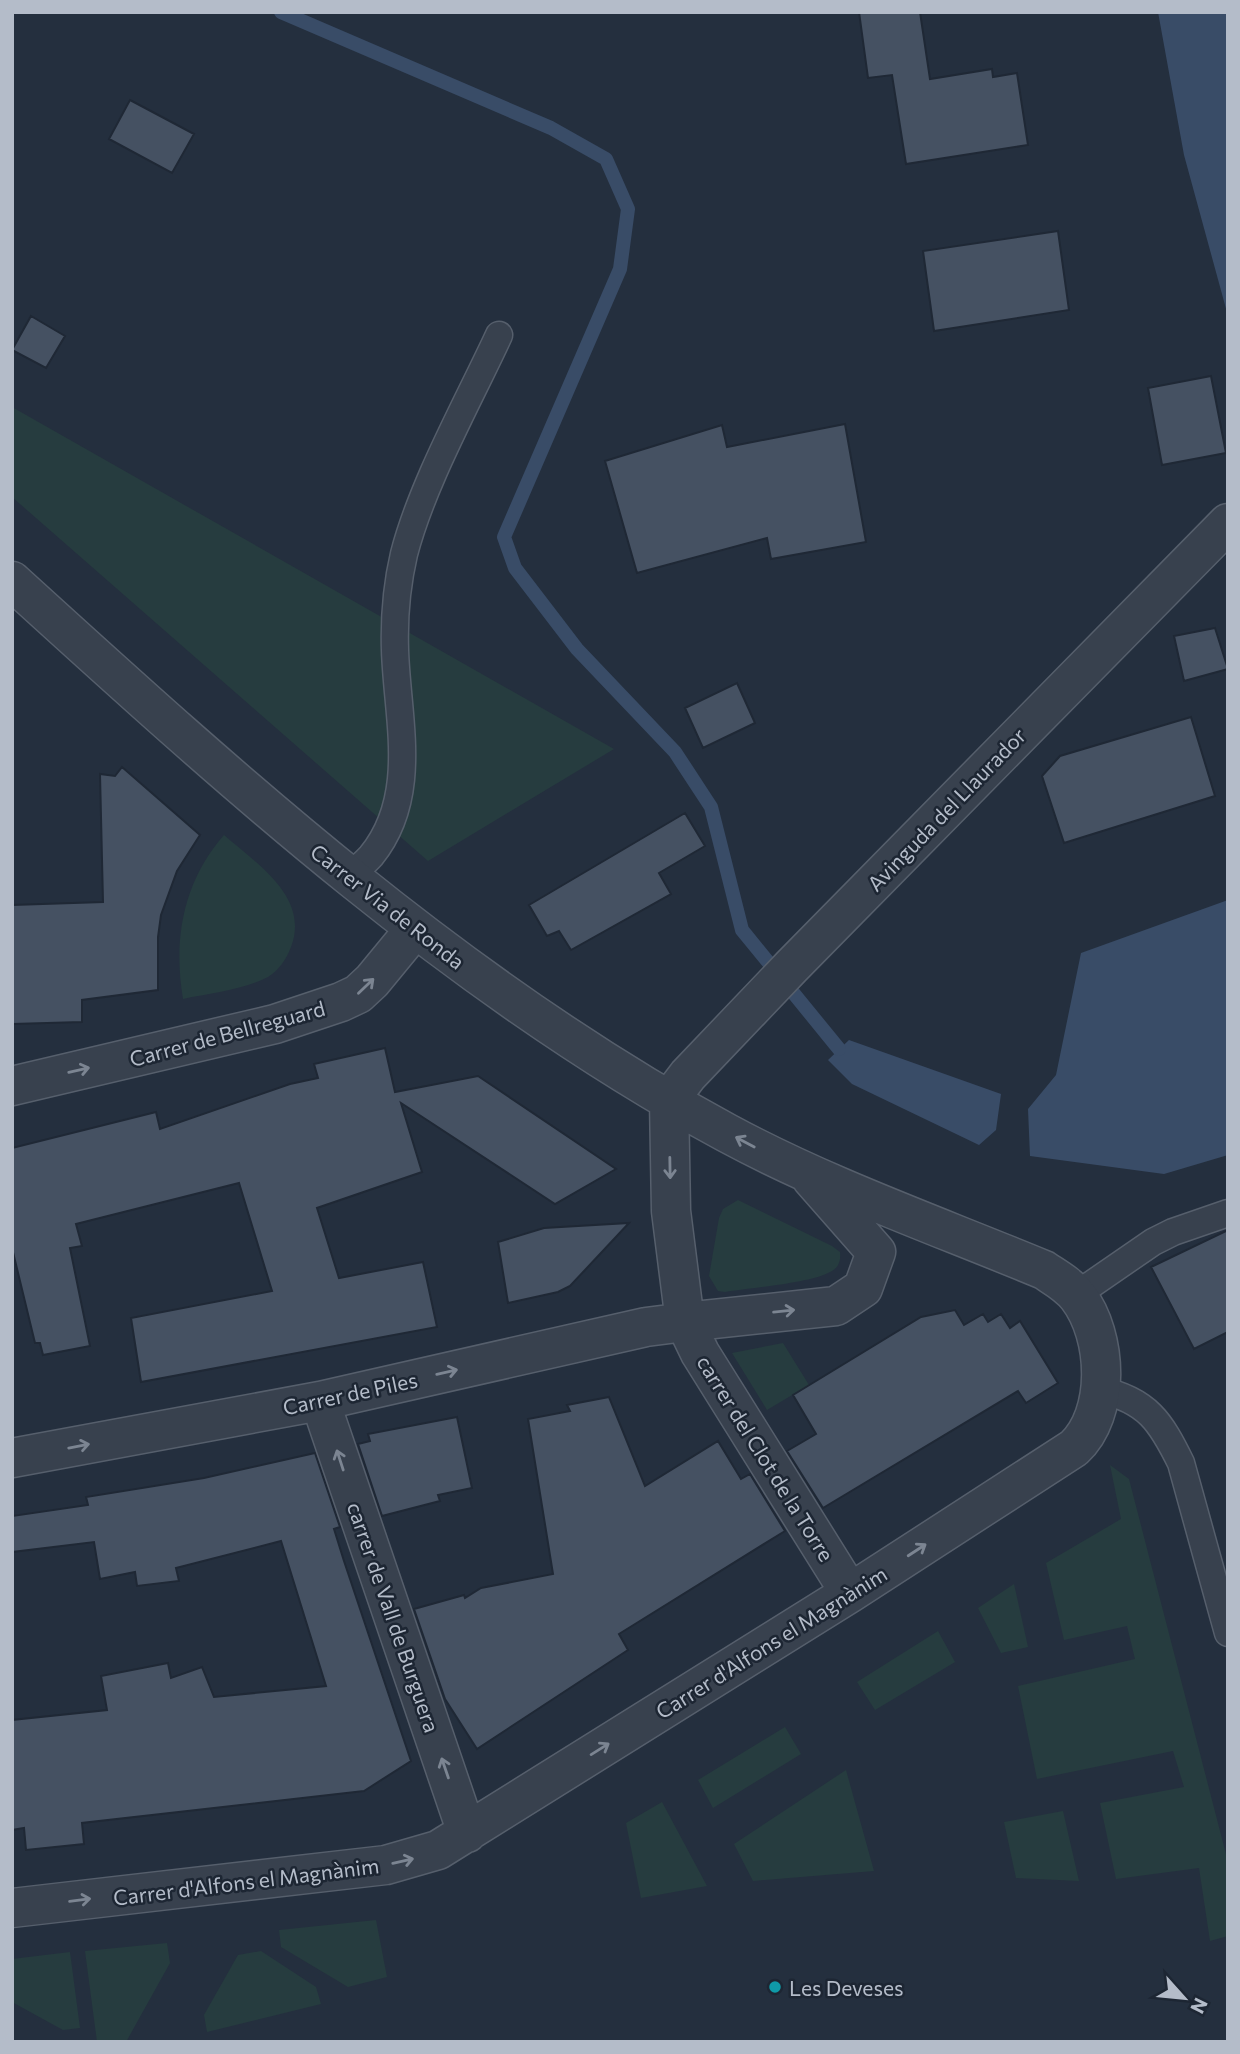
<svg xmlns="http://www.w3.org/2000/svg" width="1240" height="2054" font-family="Commissioner,sans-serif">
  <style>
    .green { fill: #263c3f }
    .water { fill: #394c67 }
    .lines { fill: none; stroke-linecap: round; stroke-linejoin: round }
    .stream { stroke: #394c67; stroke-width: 14 }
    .building { fill: #455162; stroke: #1f2835; stroke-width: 2 }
    .service-casing { stroke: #565f6c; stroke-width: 29 }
    .minor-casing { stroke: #565f6c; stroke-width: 41 }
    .service { stroke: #38414e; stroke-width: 26 }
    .minor { stroke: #38414e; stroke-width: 38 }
    .oneway { stroke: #7c8592 }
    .culture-dot { fill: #0f9aa8; stroke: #1d2633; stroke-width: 2.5 }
    .labels { text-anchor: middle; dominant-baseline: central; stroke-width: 5; stroke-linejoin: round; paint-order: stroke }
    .street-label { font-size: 21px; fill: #b4bcc9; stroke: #1d2633 }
    .poi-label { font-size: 21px; fill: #b4bcc9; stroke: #1d2633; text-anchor: start }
  </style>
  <rect width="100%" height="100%" fill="#242f3e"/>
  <path class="green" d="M12,407L614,749L428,861L12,497Z
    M224,835C257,864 310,897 291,947C286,960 279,970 268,977C243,990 211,993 183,999C173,939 183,882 224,835Z
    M738,1200L832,1246L840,1252C841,1262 838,1269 828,1273C808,1283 751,1288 725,1292L718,1291L709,1276L719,1218L723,1209Z
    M783,1343L809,1385L767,1410L732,1353Z
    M1110,1465L1129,1479L1228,1862V1936L1210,1941L1199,1868L1116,1879L1100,1803L1184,1787L1173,1751L1037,1779L1018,1686L1135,1659L1127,1626L1064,1640L1046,1563L1121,1519Z
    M1014,1584L1028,1647L1001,1653L978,1608Z
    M938,1631L955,1662L875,1710L857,1682Z
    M785,1727L801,1754L713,1808L698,1780Z
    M846,1770L874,1871L753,1881L734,1844Z
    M662,1802L707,1886L641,1898L626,1823Z
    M1063,1811L1079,1881L1016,1878L1004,1822Z
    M376,1920L387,1977L348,1987L281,1947L279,1930Z
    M167,1943L170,1963L126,2042H97L85,1951Z
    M261,1951L316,1987L321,2004L207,2032L204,2015L238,1955Z
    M70,1952L80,2028L63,2030L12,2002V1959Z"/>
  <path class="water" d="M1158,12H1228V316L1184,155Z
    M1228,900V1155L1164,1174L1030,1156L1028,1109L1056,1075L1081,953Z
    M849,1040L1001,1094L996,1130L979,1145L852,1084L828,1060Z"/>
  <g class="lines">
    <path class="stream" d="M281,12L551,128L606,159L628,209L620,269L504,537L515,568L577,649L675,752L711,807L742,930L839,1049"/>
  </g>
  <path class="building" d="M859,12H920L930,79L992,69L993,77L1017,73L1028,145L906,164L892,75L868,78Z
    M130,100L194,134L172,173L109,139Z
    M1058,231L1069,310L934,331L923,251Z
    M31,316L65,336L46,368L12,350Z
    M1211,376L1226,453L1162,465L1148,388Z
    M845,424L866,542L771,559L767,538L637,573L605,461L722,425L727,447Z
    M1215,628L1228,669L1184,681L1174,636Z
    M737,683L755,723L703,748L685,708Z
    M1191,717L1215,796L1064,843L1042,776L1060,756Z
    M122,767L200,835L177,871L161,915L158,937V990L82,1000V1022L12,1024V905L103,902L100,774L115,776Z
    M685,813L705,846L659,873L671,894L571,950L559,931L547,936L529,905Z
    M385,1048L395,1092L478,1076L616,1169L555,1204L401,1103L422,1172L317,1208L339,1278L423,1262L437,1327L141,1382L131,1318L272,1291L239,1183L76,1224L82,1246L70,1248L90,1346L43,1355L40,1343H35L12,1248V1148L156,1112L160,1129L290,1084L318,1078L314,1064Z
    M629,1223L570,1286L558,1292L508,1303L498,1242L544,1228Z
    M1228,1230V1332L1194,1349L1151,1267Z
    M955,1310L964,1325L983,1314L988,1322L1001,1314L1010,1328L1020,1321L1058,1383L1026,1403L1018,1391L823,1508L787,1451L816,1434L793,1395L921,1317Z
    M609,1397L645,1486L718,1441L741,1479L750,1474L785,1531L619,1634L628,1650L477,1749L445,1699L414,1609L464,1595L465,1598L481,1588L553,1574L528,1419L570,1411L567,1405Z
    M457,1417L472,1488L438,1495L440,1501L382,1516L358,1444L370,1441L368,1434Z
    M315,1453L340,1527L334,1529L344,1561L411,1761L364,1791L82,1823L84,1844L26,1850L24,1828L12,1830V1720L107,1710L101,1676L168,1663L171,1678L202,1667L214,1697L326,1686L281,1541L176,1568L179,1581L137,1586L135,1572L100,1579L94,1542L12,1552V1516L88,1505L86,1497L204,1478Z"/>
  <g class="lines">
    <g class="service-casing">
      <path id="service" d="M348,878C355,870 364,864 371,856C420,796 397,718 395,650C394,619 397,584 404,554C422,484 468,402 499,335
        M1076,1295L1153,1242L1173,1232L1228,1213
        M1100,1390C1147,1400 1161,1422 1181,1463L1228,1633"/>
    </g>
    <g class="minor-casing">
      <path id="minor" d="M12,581C235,784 460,989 727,1133C827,1187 938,1226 1044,1270C1056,1278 1069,1285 1078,1297C1108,1336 1111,1414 1074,1448L850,1593L438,1850L386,1865L12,1908
        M12,1086L275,1024L341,1002L358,994L372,981L414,930
        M669,1100L688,1075L792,966L1228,523
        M669,1100L671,1211L685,1322L836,1306L863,1288L876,1252L811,1178
        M320,1401L467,1833
        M12,1458L320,1401L646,1327L685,1322L700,1353L850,1593"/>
    </g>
    <use href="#service" class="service"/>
    <use href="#minor" class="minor"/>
  </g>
  <defs><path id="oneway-shaft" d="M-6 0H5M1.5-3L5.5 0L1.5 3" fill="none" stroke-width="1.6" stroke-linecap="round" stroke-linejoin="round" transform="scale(1.75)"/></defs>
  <g class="oneway">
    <use href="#oneway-shaft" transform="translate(366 986) rotate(-44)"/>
    <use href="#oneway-shaft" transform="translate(79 1070) rotate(-13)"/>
    <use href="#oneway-shaft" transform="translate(745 1142) rotate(-152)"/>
    <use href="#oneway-shaft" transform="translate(670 1168) rotate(89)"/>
    <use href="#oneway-shaft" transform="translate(784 1311) rotate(-6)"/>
    <use href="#oneway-shaft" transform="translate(447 1372) rotate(-13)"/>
    <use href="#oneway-shaft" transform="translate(79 1446) rotate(-11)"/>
    <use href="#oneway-shaft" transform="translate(340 1460) rotate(-108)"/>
    <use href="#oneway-shaft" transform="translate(917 1550) rotate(-33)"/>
    <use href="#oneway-shaft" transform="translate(600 1749) rotate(-32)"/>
    <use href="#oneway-shaft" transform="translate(445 1768) rotate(-109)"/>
    <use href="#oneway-shaft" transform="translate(403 1861) rotate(-13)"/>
    <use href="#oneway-shaft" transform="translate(80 1900) rotate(-7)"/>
  </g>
  <circle class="culture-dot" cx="775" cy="1987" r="7"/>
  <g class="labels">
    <g class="street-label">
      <text transform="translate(946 809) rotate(-46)">Avinguda del Llaurador</text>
      <text transform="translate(388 906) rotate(38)">Carrer Via de Ronda</text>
      <text transform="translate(227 1033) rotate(-15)">Carrer de Bellreguard</text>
      <text transform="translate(350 1393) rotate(-12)">Carrer de Piles</text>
      <text transform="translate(766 1458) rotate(58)">carrer del Clot de la Torre</text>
      <text transform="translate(394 1617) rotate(71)">carrer de Vall de Burguera</text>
      <text transform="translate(771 1642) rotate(-32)">Carrer d'Alfons el Magnànim</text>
      <text transform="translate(246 1881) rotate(-7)">Carrer d'Alfons el Magnànim</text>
    </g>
    <g class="poi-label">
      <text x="789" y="1987">Les Deveses</text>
    </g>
  </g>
  <rect width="1240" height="2054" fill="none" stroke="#b4bcc9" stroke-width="28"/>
  <g transform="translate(1184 1998) rotate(117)" stroke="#1d2633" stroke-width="5" paint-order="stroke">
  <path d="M0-5L12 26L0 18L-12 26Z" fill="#b4bcc9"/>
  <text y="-10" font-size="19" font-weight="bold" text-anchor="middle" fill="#b4bcc9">N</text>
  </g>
</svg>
